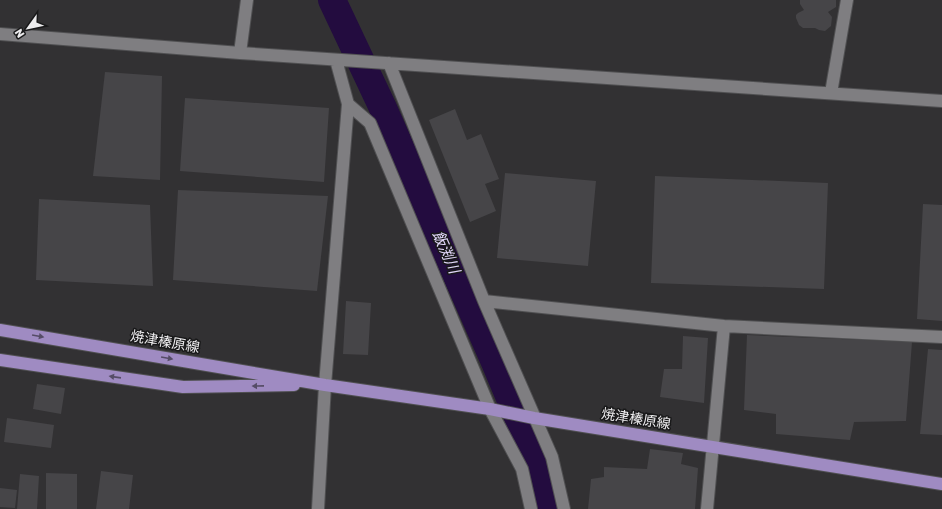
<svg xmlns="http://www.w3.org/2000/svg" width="942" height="509" font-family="Rubik,'Noto Sans JP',sans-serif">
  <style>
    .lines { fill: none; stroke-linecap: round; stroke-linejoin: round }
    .river { stroke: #230c3f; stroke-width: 28 }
    .building { fill: #464548 }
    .minor-casing { stroke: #505052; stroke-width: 14 }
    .major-casing { stroke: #505052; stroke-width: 14 }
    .minor { stroke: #7f7e81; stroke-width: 12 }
    .major { stroke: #9f8bc2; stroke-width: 12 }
    .oneway { fill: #554c66 }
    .labels { text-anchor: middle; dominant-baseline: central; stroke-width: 3; stroke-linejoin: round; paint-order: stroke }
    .street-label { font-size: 14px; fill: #edecee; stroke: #19191a }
    .water-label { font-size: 15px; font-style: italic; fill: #e3d8fb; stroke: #19191a }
  </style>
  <rect width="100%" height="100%" fill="#323133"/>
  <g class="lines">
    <path class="river" d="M332,0L382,106L495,362L530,446L545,509"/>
  </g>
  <path class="building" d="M800,0H836V7L828,12L832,17L831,26L825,31L819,30L815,28H803L799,25L796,18V15L798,13L804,10L800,4Z
    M105,72L162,76L160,180L93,176Z
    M185,98L329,108L324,182L180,171Z
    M455,109L467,140L481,134L499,179L485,184L496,211L470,222L429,120Z
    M505,173L596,181L588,266L497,258Z
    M655,176L828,183L824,289L651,283Z
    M178,190L328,196L317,291L173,280Z
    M39,199L150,205L153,286L36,280Z
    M923,204L942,205V321L917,319Z
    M346,301L371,303L368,355L343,354Z
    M747,335L912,342L906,421L854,422L850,440L776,434V414L744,410Z
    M683,336L708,338L704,403L660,397L664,369H682Z
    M928,349L942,350V435L920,434Z
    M37,384L65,388L61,414L33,409Z
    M7,418L54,425L51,448L4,442Z
    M650,449L683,453L681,464L698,468L695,509H588L591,479L604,477V467L647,469Z
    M101,471L133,475L129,509H96Z
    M46,473L77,474V509H46Z
    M20,474L39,476L37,509H17Z
    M0,488L17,490L15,508L0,507Z"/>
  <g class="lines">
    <g class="minor-casing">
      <path id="minor" d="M0,34L240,53L942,101
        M240,53L247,0
        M336,60L348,104L370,123L490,409L522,469L531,509
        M389,63L484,301L724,326L942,337
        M831,93L847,0
        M484,301L552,457L564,509
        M318,509L325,385L348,104
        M707,509L724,326"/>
    </g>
    <g class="major-casing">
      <path id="major" d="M0,330L325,385L490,409L534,418L942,484
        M0,360L183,387L294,385"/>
    </g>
    <use href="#minor" class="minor"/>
    <use href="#major" class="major"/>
  </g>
  <defs><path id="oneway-solid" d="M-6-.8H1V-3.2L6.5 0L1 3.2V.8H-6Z"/></defs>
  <g class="oneway">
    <use href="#oneway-solid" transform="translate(38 336) rotate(10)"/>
    <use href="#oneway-solid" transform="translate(167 358) rotate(10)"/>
    <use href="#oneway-solid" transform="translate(115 377) rotate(-172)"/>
    <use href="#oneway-solid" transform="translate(258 386) rotate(179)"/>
  </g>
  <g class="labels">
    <g class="street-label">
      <text transform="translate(165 342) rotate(10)">焼津榛原線</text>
      <text transform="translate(636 419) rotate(9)">焼津榛原線</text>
    </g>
    <g class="water-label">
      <text transform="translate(446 252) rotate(66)">飯渕川</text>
    </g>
  </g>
  <g transform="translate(28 28) rotate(237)" stroke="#19191a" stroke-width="3" paint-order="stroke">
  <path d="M0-3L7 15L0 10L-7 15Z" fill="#edecee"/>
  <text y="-6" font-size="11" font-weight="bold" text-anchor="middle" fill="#edecee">N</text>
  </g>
</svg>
